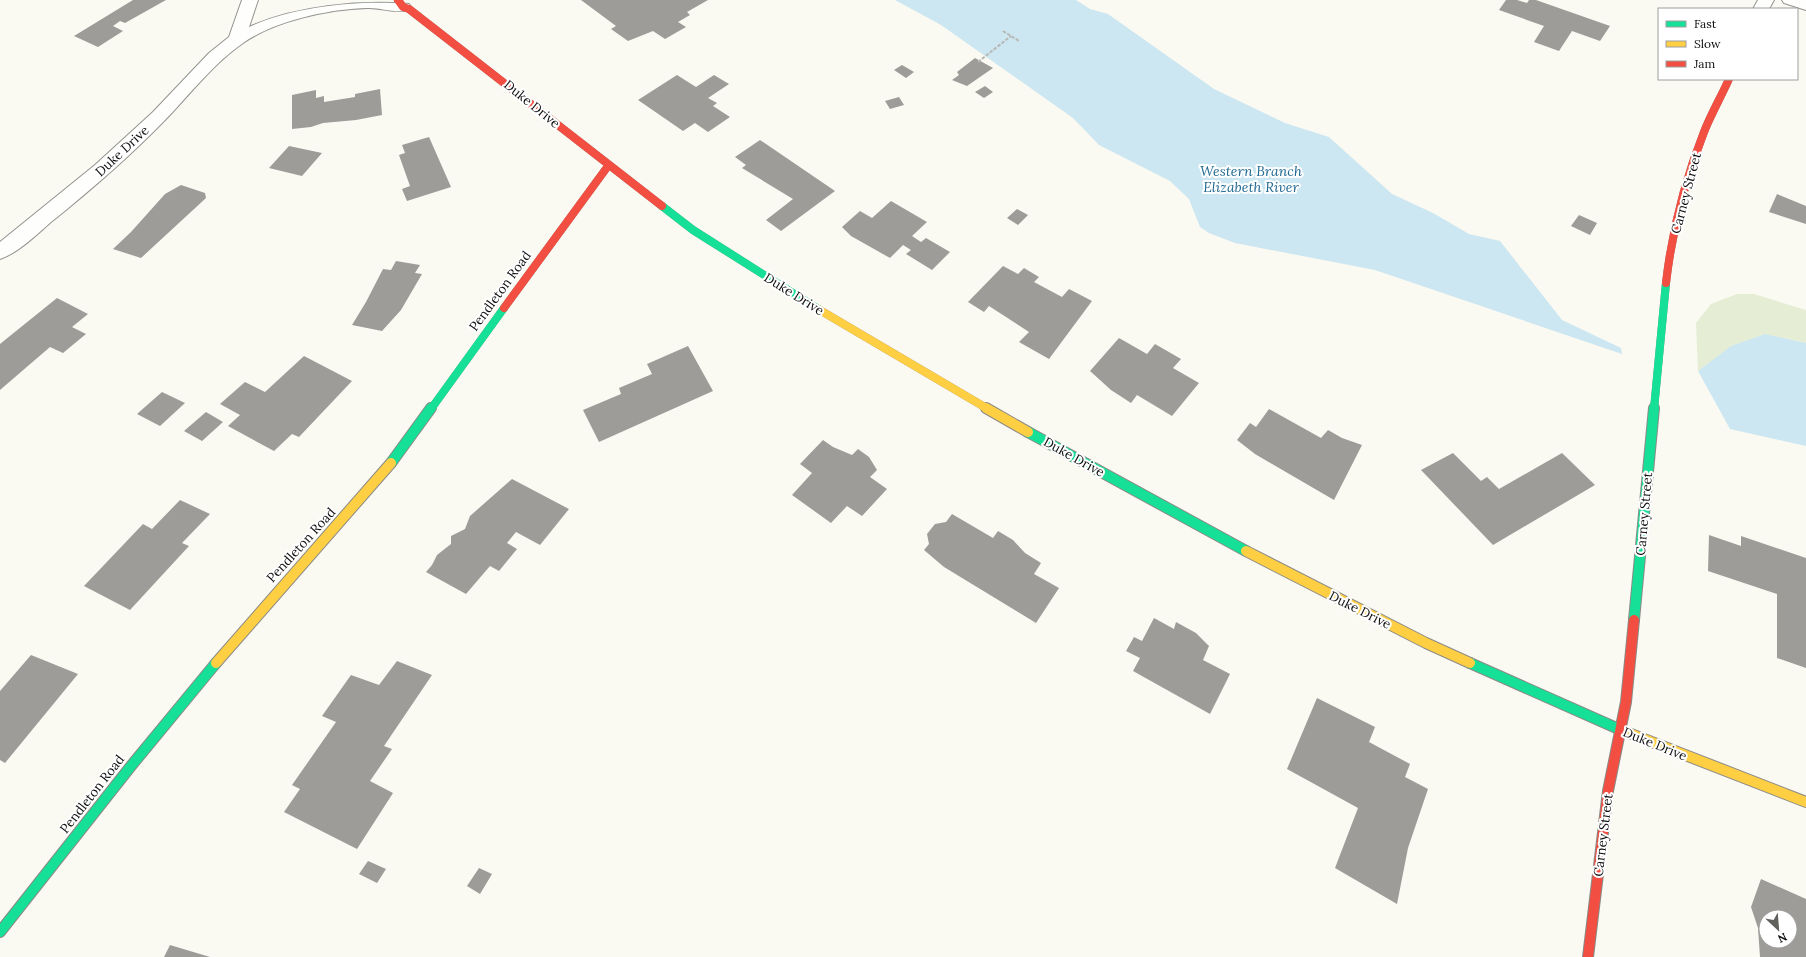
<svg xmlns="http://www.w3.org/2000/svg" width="1806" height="957" font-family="Lora,serif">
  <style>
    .green { fill: #e5eed4 }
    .water { fill: #cce7f1 }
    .building { fill: #9d9c98; fill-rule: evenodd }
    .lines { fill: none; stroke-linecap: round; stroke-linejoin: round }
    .street-casing { stroke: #949390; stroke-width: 2 }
    .fast-far1-casing { stroke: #8a8a87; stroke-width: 8 }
    .fast-casing { stroke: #8a8a87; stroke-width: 12 }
    .slow-far1-casing { stroke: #8a8a87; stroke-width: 8 }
    .slow-casing { stroke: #8a8a87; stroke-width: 12 }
    .jam-far1-casing { stroke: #8a8a87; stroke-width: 8 }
    .jam-casing { stroke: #8a8a87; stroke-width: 12 }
    .path { stroke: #b8b8b6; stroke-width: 2; stroke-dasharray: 3.5 1.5; stroke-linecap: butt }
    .street { fill: #fefefd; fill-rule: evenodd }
    .fast-far1 { stroke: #16e098; stroke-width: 8 }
    .fast { stroke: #16e098; stroke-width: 10 }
    .slow-far1 { stroke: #ffcf43; stroke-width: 8 }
    .slow { stroke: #ffcf43; stroke-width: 10 }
    .jam-far1 { stroke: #f24e42; stroke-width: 8 }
    .jam { stroke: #f24e42; stroke-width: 10 }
    .labels { text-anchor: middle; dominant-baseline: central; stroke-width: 4; stroke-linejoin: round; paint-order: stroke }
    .street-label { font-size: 13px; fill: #0d0d0d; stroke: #fff }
    .water-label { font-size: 14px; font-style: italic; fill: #216a94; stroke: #fff }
  </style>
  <rect width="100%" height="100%" fill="#faf9f2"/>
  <path class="green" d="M1737,294H1754L1806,310V343L1765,334L1731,347L1698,371L1696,323L1711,304Z"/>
  <path class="water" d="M895,0H1076L1090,9L1108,14L1214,89L1285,123L1329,137L1392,194L1433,213L1469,234L1500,241L1562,320L1621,348L1622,354L1375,270L1235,243L1209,233L1200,227L1189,199L1170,181L1099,145L1073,118L941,25Z
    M1765,334L1806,343V446L1730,429L1698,371L1731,346Z"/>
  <path class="building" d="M133,0H166L125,23L120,21L113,26L123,31L98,47L74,36Z
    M581,0H708L687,12L690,15L678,22L686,27L665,39L653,31L628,41L611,29L616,26Z
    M1506,0H1517L1527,3L1529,0H1536L1610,26L1600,41L1572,31L1559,51L1534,42L1544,26L1499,10Z
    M975,58L993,68L967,86L952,80L959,75L957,72Z
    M902,65L914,72L906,78L894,70Z
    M677,75L696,87L714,75L729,84L708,98L717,103L713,106L730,117L708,132L695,123L683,131L638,100Z
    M985,86L993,92L984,98L975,92Z
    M380,89L382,115L356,120L323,123L311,127L292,129V95L316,90V98L324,96V102L355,97V94Z
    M899,97L904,105L890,109L885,101Z
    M429,137L451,187L407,201L402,189L410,186L399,155L405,153L402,145Z
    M760,140L835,191L781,231L766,220L793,199L742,168L746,165L735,157Z
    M289,146L322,153L302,176L269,168Z
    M181,185L205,193L206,198L141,258L113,249L131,232L165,194Z
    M1777,194L1806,206V224L1769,212Z
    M891,201L927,222L912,236L921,242L926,238L950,252L932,270L906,254L911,250L903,245L890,258L851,236L842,227L860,211L872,218Z
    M1017,209L1028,215L1018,225L1007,218Z
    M1579,215L1597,223L1590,235L1571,226Z
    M396,261L420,265L415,273L422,274L401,310L382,331L352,325L366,302L383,269L391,270Z
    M1003,266L1018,274L1024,268L1039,277L1034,282L1062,297L1069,289L1092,301L1049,359L1019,342L1029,332L989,306L984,312L968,302Z
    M57,298L88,314L72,327L86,334L63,353L50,347L0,390V344Z
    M1119,338L1147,354L1155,344L1181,359L1173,368L1199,383L1172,416L1137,395L1131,403L1111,390L1090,371Z
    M688,346L713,391L599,442L583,410L621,394L619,388L652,374L647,364Z
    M304,356L352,381L299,437L292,434L274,451L228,426L240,415L220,404L245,382L265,392Z
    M162,392L185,403L160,426L137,414Z
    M1269,409L1321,438L1328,430L1342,438L1362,445L1334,500L1255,454L1237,440L1250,423L1256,427Z
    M206,412L223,422L202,441L184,431Z
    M823,440L833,447L852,455L858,449L869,457L877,470L870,477L887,489L862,516L847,506L831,523L792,495L812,473L800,464Z
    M1453,453L1481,481L1487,477L1499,489L1562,453L1595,485L1493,545L1421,470Z
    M512,479L569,509L540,545L516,532L507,543L517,549L499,571L490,566L466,594L426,572L432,565L437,555L451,544V536L465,529L470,516Z
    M180,500L210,514L182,543L189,546L130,610L84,586L143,524L152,529Z
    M952,514L993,538L998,531L1013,540L1025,553L1041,563L1034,574L1059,588L1036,623L944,567L924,550L929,544L927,534L935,524L946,522Z
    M1709,535L1741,546V536L1806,558V668L1777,658V594L1708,571Z
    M1154,618L1174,629L1176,622L1196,633L1209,646L1203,660L1230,674L1210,714L1133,671L1140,658L1126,651L1134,637L1142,641Z
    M31,655L78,674L5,763L0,760V691Z
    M397,661L432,675L384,746L392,749L370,781L393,793L357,849L284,812L300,789L292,785L336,722L322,716L351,675L379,685Z
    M1317,698L1375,727L1369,742L1410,764L1405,777L1428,789L1408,848L1397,904L1335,868L1358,808L1287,769Z
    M368,861L386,869L377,883L359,874Z
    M479,868L492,874L480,894L467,886Z
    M1761,879L1806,899V957H1760L1758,928L1751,907ZM1766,917H1790V941H1766Z
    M170,945L210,957H164Z"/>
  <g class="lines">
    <g class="street-casing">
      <path id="street" d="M242,0H258L249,27C295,6 359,0 409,4L411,7L409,10C395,14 380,7 367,8C329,9 274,21 243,43C213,64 191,93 166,119C130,156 91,190 51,222C36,235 18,253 0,259V242L95,165L153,112L209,53L229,37Z
        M1758,0H1774L1769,9H1753Z
        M1782,0H1806V10L1784,3Z"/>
    </g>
    <g class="fast-far1-casing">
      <path id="fast-far1" d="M662,206L693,230L818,309
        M431,409L504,308
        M1654,409L1666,283"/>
    </g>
    <g class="fast-casing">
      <path id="fast" d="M1028,432L1246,551
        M391,463L431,408
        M1634,620L1654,408
        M1470,663L1621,730
        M0,932L131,766L216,663"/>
    </g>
    <g class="slow-far1-casing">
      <path id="slow-far1" d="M818,309L988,409"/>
    </g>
    <g class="slow-casing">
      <path id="slow" d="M986,408L1028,432
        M1246,551L1426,643L1470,663
        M216,663L391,463
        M1621,730L1806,802"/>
    </g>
    <g class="jam-far1-casing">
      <path id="jam-far1" d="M398,0L403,7L409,9L662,206
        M1666,283C1672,231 1685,180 1704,132C1711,114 1721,97 1729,79
        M504,308L608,166"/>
    </g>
    <g class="jam-casing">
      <path id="jam" d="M1588,957L1608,791L1626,702L1634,620"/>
    </g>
    <path class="path" d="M1003,31L1019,41
      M978,62L1011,36"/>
    <use href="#street" class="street"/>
    <use href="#fast-far1" class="fast-far1"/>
    <use href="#fast" class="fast"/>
    <use href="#slow-far1" class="slow-far1"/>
    <use href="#slow" class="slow"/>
    <use href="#jam-far1" class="jam-far1"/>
    <use href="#jam" class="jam"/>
  </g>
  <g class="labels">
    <g class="street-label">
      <text transform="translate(532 104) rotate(39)">Duke Drive</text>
      <text transform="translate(122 151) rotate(-43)">Duke Drive</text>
      <text transform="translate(1686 193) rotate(-75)">Carney Street</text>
      <text transform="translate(500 291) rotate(-54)">Pendleton Road</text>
      <text transform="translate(794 294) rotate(32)">Duke Drive</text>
      <text transform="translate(1074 457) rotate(29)">Duke Drive</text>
      <text transform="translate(1644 514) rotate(-85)">Carney Street</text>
      <text transform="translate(301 545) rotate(-48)">Pendleton Road</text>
      <text transform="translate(1360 610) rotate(27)">Duke Drive</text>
      <text transform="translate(1655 744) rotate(22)">Duke Drive</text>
      <text transform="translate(92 794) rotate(-52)">Pendleton Road</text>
      <text transform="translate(1603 835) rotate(-83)">Carney Street</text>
    </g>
    <g class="water-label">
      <text x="1251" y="171">Western Branch<tspan x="1251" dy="16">Elizabeth River</tspan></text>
    </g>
  </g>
  <rect x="1658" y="8" width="140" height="72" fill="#ffffff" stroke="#9e9e9e"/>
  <rect x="1666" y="21" width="20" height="6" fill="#16e098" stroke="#9e9e9e"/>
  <text x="1694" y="28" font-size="12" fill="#0d0d0d">Fast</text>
  <rect x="1666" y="41" width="20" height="6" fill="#ffcf43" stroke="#9e9e9e"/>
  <text x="1694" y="48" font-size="12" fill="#0d0d0d">Slow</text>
  <rect x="1666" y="61" width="20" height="6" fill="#f24e42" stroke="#9e9e9e"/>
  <text x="1694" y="68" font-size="12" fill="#0d0d0d">Jam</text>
  <g transform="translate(1778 929) rotate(154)"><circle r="19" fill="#ffffff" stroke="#9e9e9e"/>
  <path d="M0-3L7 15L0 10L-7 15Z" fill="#60605d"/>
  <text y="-6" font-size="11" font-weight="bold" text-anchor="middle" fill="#0d0d0d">N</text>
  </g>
</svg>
